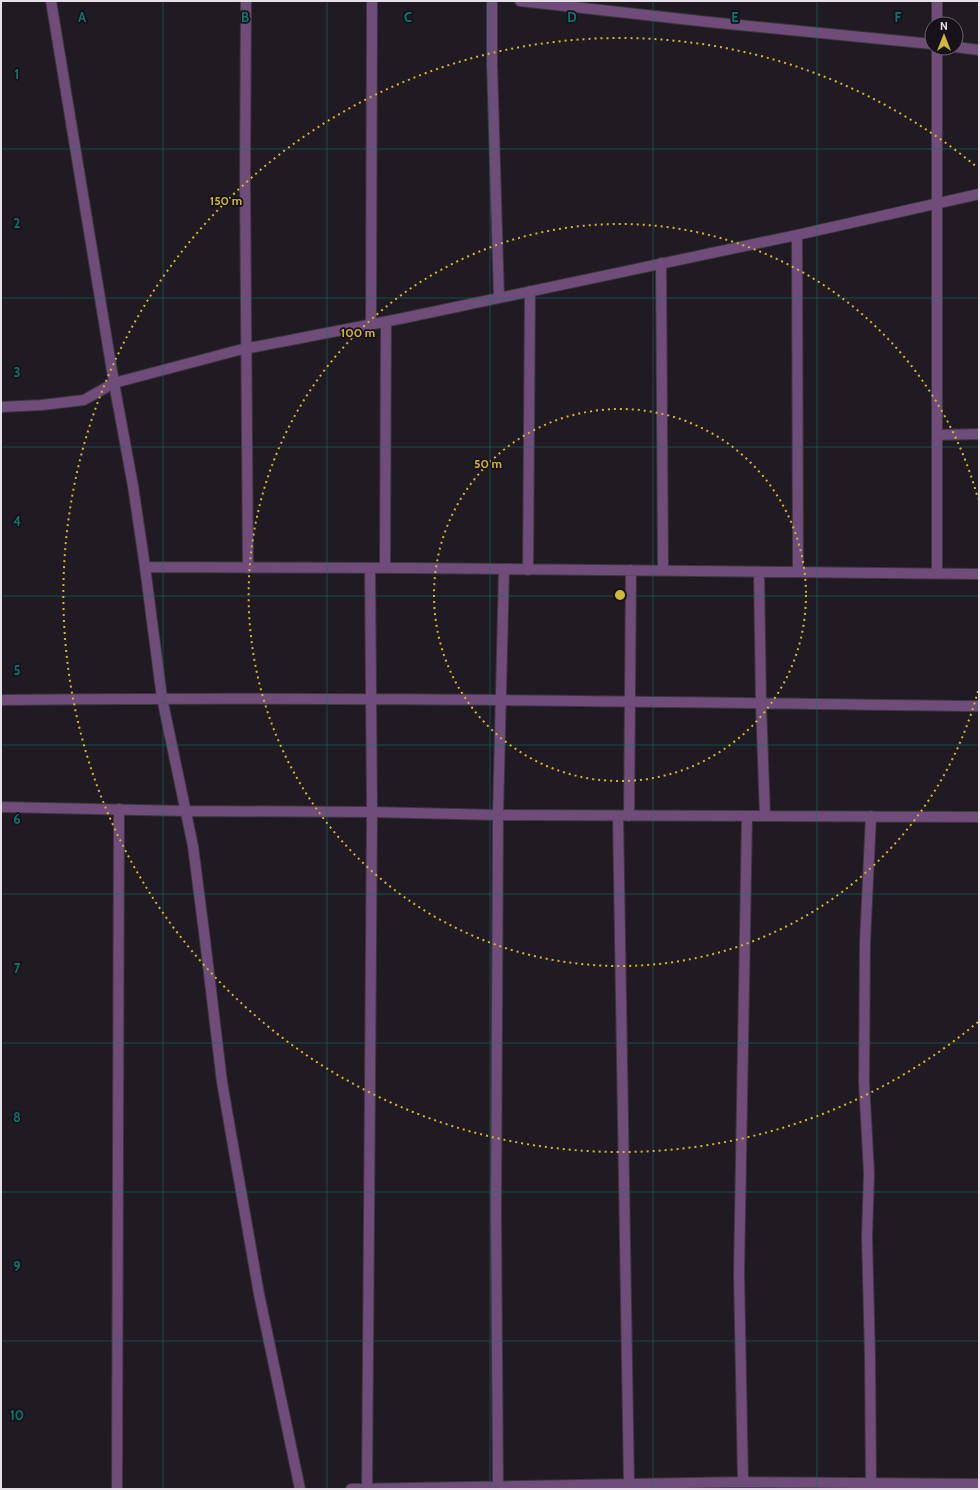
<svg xmlns="http://www.w3.org/2000/svg" width="980" height="1490" font-family="Cabin,sans-serif">
  <style>
    .lines { fill: none; stroke-linecap: round; stroke-linejoin: round }
    .street-casing { stroke: #3c363e; stroke-width: 12 }
    .street { stroke: #6f4c7a; stroke-width: 10 }
    .grid { fill: none; stroke: #0f766e; stroke-width: 1; stroke-opacity: 0.55 }
    .ring { fill: none; stroke: #d2b736; stroke-width: 2; stroke-dasharray: 2 4 }
    .grid-label { font-size: 13px; text-anchor: middle; font-weight: bold; fill: #0f766e; stroke: #171119; stroke-width: 3.5; stroke-linejoin: round; paint-order: stroke }
    .centre { fill: #d2b736; stroke: #171119; stroke-width: 2 }
    .ring-label { font-size: 12px; text-anchor: middle; font-weight: bold; fill: #d2b736; stroke: #171119; stroke-width: 3.5; stroke-linejoin: round; paint-order: stroke }
  </style>
  <rect width="100%" height="100%" fill="#201a22"/>
  <g class="lines">
    <g class="street-casing">
      <path id="street" d="M51,1L114,383L133,486L145,567L162,698L193,846L205,940L222,1082L231,1134L259,1294L300,1489
        M246,1L245,181L248,568
        M492,1V64L499,298
        M520,1L709,22L932,44
        M937,24V1
        M956,47L979,50
        M797,235L798,572
        M661,263L663,571
        M371,325L372,1
        M1,407L42,405L84,400L114,383L239,350L404,318L797,235L979,194
        M937,435L979,434
        M145,567L411,568L979,574
        M385,568L386,322
        M528,570L530,291
        M759,572L761,703L765,816
        M937,573V48
        M1,700C327,696 653,702 979,706
        M1,807L185,811L372,812L498,815L979,817
        M618,816L629,1484
        M629,816L631,570
        M743,1482L739,1273L747,816
        M871,1483L870,1358L867,1237L869,1173L864,1082L865,942L871,816
        M498,1487L496,1214L498,815L504,569
        M117,1489L119,809
        M351,1489L743,1482L979,1484
        M367,1489L372,812L370,568"/>
    </g>
    <use href="#street" class="street"/>
  </g>
  <path class="grid" d="M163,1V1489M327,1V1489M490,1V1489M653,1V1489M817,1V1489M1,149H979M1,298H979M1,447H979M1,596H979M1,745H979M1,894H979M1,1043H979M1,1192H979M1,1341H979"/>
  <g class="ring">
    <circle cx="620" cy="595" r="186"/>
    <path d="M978 691A371 371 0 1 1 978 499"/>
    <path d="M978 1022A557 557 0 1 1 978 168"/>
  </g>
  <g class="grid-label">
    <text x="82" y="22">A</text>
    <text x="245" y="22">B</text>
    <text x="408" y="22">C</text>
    <text x="572" y="22">D</text>
    <text x="735" y="22">E</text>
    <text x="898" y="22">F</text>
    <text x="17" y="79">1</text>
    <text x="17" y="228">2</text>
    <text x="17" y="377">3</text>
    <text x="17" y="526">4</text>
    <text x="17" y="675">5</text>
    <text x="17" y="824">6</text>
    <text x="17" y="973">7</text>
    <text x="17" y="1122">8</text>
    <text x="17" y="1271">9</text>
    <text x="17" y="1420">10</text>
  </g>
  <circle cx="620" cy="595" r="6" class="centre"/>
  <g class="ring-label">
    <text x="226" y="205">150 m</text>
    <text x="358" y="337">100 m</text>
    <text x="488" y="468">50 m</text>
  </g>
  <rect width="980" height="1490" fill="none" stroke="#e6e1e7" stroke-width="4"/>
  <g transform="translate(944 36)"><circle r="19" fill="#171119" stroke="#6a646b"/>
  <path d="M0-3L7 15L0 10L-7 15Z" fill="#d2b736"/>
  <text y="-6" font-size="11" font-weight="bold" text-anchor="middle" fill="#e6e1e7">N</text>
  </g>
</svg>
